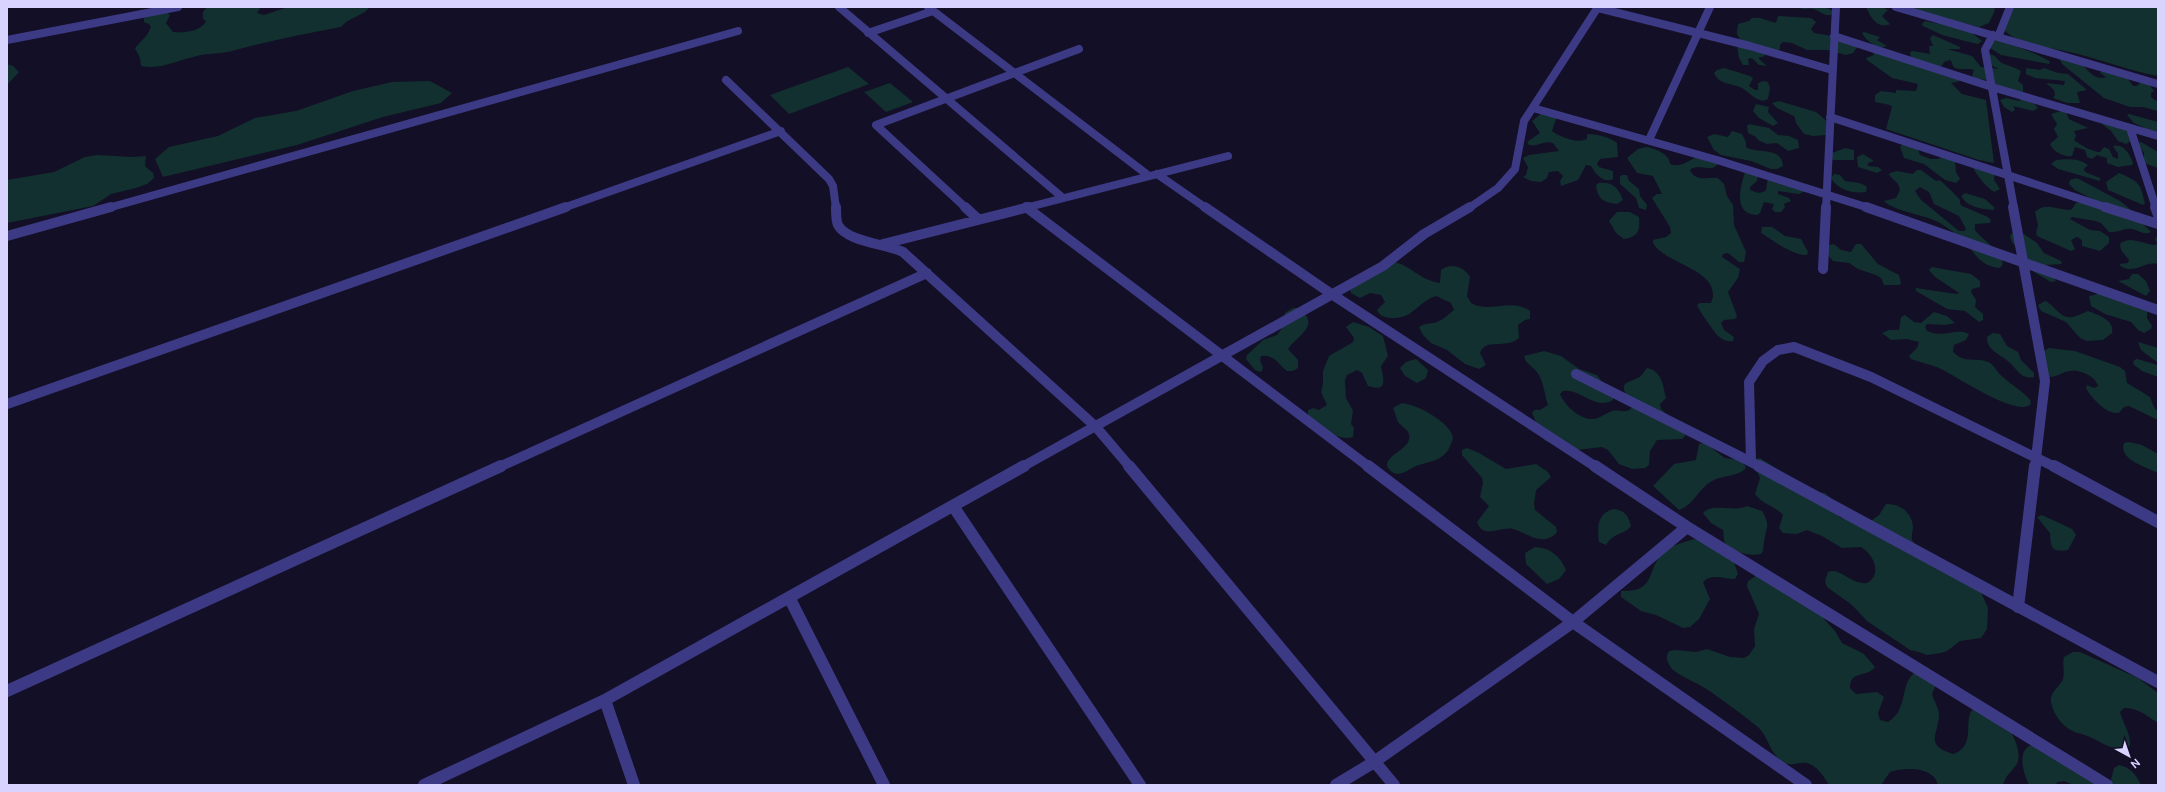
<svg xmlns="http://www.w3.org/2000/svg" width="2165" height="792" font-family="'DM Sans',sans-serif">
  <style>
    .green { fill: #12302f; fill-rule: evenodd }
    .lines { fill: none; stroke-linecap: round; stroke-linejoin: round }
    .minor-far2 { stroke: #3d3a85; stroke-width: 8 }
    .minor-far1 { stroke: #3d3a85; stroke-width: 10 }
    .minor { stroke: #3d3a85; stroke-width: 12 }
  </style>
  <rect width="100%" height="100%" fill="#130f26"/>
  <path class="green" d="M207,7H261L257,13L264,15L288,7H370C362,17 349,17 341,27C302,34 265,42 228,52C218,54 207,53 197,56C178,60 161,70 141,66L140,58L135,48L147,35L151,27L149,24L144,22V18L149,14L167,12L170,15L166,23L173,32C183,33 201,32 206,21L203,19V12Z
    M1797,7C1808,7 1829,3 1834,14C1825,18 1821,11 1813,9C1805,8 1806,11 1797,7Z
    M1866,7H1882L1888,10L1882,16L1890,24C1877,30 1870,16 1866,7Z
    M1903,7H1994L1995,10L1989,23L1979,27Z
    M2010,7H2158V76C2131,71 2105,61 2078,54C2055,47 2022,48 2004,30Z
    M1778,16L1811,18L1816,22L1811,29L1814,33L1832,36L1858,46L1853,53L1846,55L1828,50H1807L1792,43L1783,42L1780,45V49L1775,52L1741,40C1735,34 1737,32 1738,24L1749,21L1752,18H1760L1776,23Z
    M1925,21L1968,30L1982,41L1978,44L1973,43L1942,35L1923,26L1922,24Z
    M1864,32L1880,37L1877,40L1887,46C1878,50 1866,41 1862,33Z
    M1933,35L1960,47V49H1947L1972,56L1981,67L1999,69L1987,63L1986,54C1996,53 1996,59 2002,63C2008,66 2015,67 2021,71L2018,81L2023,85V92C2010,92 2002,87 1990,81C1984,78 1978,81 1972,76L1974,70C1968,67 1957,72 1953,66C1952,64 1952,62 1950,60L1944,62L1942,66H1938L1911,58L1910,52L1913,51L1930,54L1929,46H1933L1930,38Z
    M1994,40C2004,41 2044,56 2050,62L2049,64L2001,55L1990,48Z
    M1737,45L1764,54L1765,56L1758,58L1767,66L1759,65L1752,58L1748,59L1749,65H1743L1739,58Z
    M1871,50L1961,81L1951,83L1962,94L1986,100L1994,163L1979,160L1886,129L1892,107L1890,105L1875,102V95L1881,91L1896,93V90L1916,91L1918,84L1892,78L1867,60L1866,58L1874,55Z
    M2059,58L2083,65C2088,71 2096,81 2106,77L2100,73L2102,71L2128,79L2133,86H2137L2141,82L2149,84L2154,91L2151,93V97L2158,102V111L2143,107H2130L2104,98L2062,64Z
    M7,64L13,66L19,72L7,85Z
    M848,67L869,84L789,114L770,95Z
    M1724,68L1750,76L1753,78L1749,86L1755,90H1758V83L1764,81L1768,82L1770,88L1768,99L1763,101C1753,99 1749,92 1742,88C1732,83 1719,85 1714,73L1717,70Z
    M2026,68L2040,70L2044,68L2058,73L2068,74L2087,90L2077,92L2080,103H2067L2053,98L2055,95L2054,90L2046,83L2064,85L2065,81L2035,78L2026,74Z
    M430,81L452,93L441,103L383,117L297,145L163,177L155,159L169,147L218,136L255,118L296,111L353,91L392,82Z
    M890,83L913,102L886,112L864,92Z
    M2021,97L2029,98L2038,108L2033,111L2013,106L2015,110L2012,112L2004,107L2000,100L2006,98L2020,101Z
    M1779,101L1816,112L1828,122L1826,135L1813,136L1804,134L1796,123L1794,116L1777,108L1772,103Z
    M1756,104L1769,107L1768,112L1778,123L1773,126L1759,118L1753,111Z
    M2061,111L2066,112L2069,119L2088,128L2074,131L2076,136L2074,140C2081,145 2092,152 2100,152L2104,147L2109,149L2113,157L2118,159V154L2113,146C2124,143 2130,155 2133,163L2132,165L2118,167L2107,163V158L2097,155L2092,159L2087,157L2085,150L2075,147L2072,156C2064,157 2053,152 2050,144L2058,137L2054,129L2057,124L2051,114Z
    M1542,113L1557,116L1552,131C1560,137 1577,144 1587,139V134C1596,134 1610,137 1617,143L1618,157L1600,159L1597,164L1599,167L1613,171V179C1603,184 1595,173 1591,166L1586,165L1578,180L1561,186L1560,181L1563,176L1558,171L1549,172L1547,178L1541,182L1531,181L1523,177L1526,175L1528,167L1523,158L1529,155L1559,151L1553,143C1544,140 1538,147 1529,145L1527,142L1540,133L1532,121Z
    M2129,114L2158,122V140L2154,132L2134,123L2127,115Z
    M2103,122L2131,132V141L2126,144L2118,141L2111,131L2102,124Z
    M1749,124L1769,128L1778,135L1789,136L1798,140L1799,148L1788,151L1777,143L1767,144L1758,140L1756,137L1748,133L1747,126Z
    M1732,131L1742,134L1746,142V147C1756,154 1782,146 1783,166L1777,169H1771L1751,161L1721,155L1714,150L1707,137L1714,134L1728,137Z
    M2141,142L2158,152V168L2144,163V153L2137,143Z
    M1903,143L1917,147L1920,155L1931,159H1939L1940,157L1955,161L1956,172L1960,179L1956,183L1945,180L1924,164L1904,158L1900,147Z
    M1646,147C1654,148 1670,154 1670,164C1681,168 1687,161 1697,157L1716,162L1717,165C1710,173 1698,162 1690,170C1695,182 1708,177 1718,178L1724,184L1727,196L1733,205L1734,225L1746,252L1744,262H1739L1728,253L1723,254L1722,257L1740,269L1738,278L1728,292L1737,316L1735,319L1724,320L1721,323L1724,330L1734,337L1733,341C1727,342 1723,340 1718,336C1716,334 1697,308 1697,305L1700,303H1711C1712,300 1713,297 1713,294C1712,268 1664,263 1653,243V240L1666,237L1671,233L1670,227L1652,198L1657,194H1662L1653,176L1637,173L1627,158L1638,149Z
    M1845,148L1854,150V160H1833L1830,157L1832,153Z
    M1863,154L1874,161L1868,163V166L1878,167L1882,170L1877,173L1858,167L1857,157Z
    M97,155L133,157L146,156L145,166L153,173L154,178L147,184L136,188L111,194L93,206L7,223V180L54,172L85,157Z
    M1969,159L1990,167L1995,172L1994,180L2000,189L1994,192C1984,186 1973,170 1969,159Z
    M2056,160C2065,159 2080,158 2088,165L2084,169L2085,172L2100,178V181L2058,169L2051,164Z
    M1917,170H1921L1936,181L1939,180C1942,181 1959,198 1960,200C1960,202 1960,205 1962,206L1988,217L1991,220L1990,223L1975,224V230C1980,238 2007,255 2002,266L1999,268C1982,266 1977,257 1967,244C1961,237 1948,228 1940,223C1926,215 1893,211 1884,201L1896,198L1900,190L1898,184L1889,175L1890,173L1897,171L1913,174ZM1920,187L1929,192L1934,204L1959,216L1966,229L1964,231H1959L1921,200L1915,191Z
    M1745,172L1758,176L1757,181L1750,187V190C1755,192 1761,195 1766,190L1768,177L1805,191L1799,194L1778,191V194L1789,198L1791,201L1784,204L1785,207L1781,212H1775L1772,209L1774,204L1764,202L1760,213L1757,215C1733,214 1740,188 1745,172Z
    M2119,173C2140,182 2140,183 2145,203L2143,205L2108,190L2106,182Z
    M1834,174L1840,175L1845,181C1854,183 1859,181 1867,187L1866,192C1853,194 1838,190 1831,178Z
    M1623,175H1627L1629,181L1639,189L1640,196L1647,205L1646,210L1639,208L1636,198L1620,184V176Z
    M2077,178L2120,201L2136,214L2141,222L2151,232C2144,236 2139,230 2132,229C2124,228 2118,233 2109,232L2101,223L2095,221L2072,217L2070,219L2090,230L2100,231L2109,237V243L2100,251L2082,246V240L2077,237L2071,240L2075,249L2071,251L2037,236L2036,233L2038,225L2035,212C2045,202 2056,209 2069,210L2072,209L2076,203L2094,200L2075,190L2069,184L2070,180Z
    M1599,183C1612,181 1619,188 1623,200L1617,204C1603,202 1598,200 1596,185Z
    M1965,193L1985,199L1995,208L1993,210C1981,209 1967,207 1961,196Z
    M1617,212H1630L1639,217C1640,230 1639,237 1624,239L1616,233L1609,221Z
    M1762,227H1772L1785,236L1801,239L1808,252L1807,255C1794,256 1772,240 1761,233Z
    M2014,231L2024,234L2037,243L2044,253L2061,261L2062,264L2046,265L2056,281L2051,282L2034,272L2012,242L2010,236Z
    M2158,237V264C2144,261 2136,274 2122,267L2119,264L2128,263L2129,260L2121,250L2120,244C2129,235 2143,244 2154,245L2157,244L2155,238Z
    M1834,244L1841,250L1851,252L1856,244H1861L1878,264L1899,275L1901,283L1900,285H1884L1881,278L1876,275L1858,269L1849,263L1833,261L1827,254L1829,245Z
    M1392,262C1411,264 1418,280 1440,283L1441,270C1451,262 1464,267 1470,277L1467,296L1471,303C1490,314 1511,297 1530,311V319L1525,320L1518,325L1519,338C1505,350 1486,337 1480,353L1486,365L1479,369L1465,364L1447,350L1431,343L1423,335L1419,327C1425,323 1430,324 1437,322C1443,320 1449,314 1454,310L1451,303L1436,296C1423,300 1415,312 1405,316C1396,319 1381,320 1377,310L1385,302L1381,295L1370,293L1360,298L1351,293L1350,289Z
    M1932,267L1971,274L1980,281V287L1972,289L1971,292L1976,300L1975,307L1983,314V320L1979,322L1965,311L1947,309L1916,291V288L1956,294L1959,293L1935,277L1929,270Z
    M2132,274H2138L2146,281L2150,291L2146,296L2118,281L2129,279Z
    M2102,293L2147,308V318L2152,326L2151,329L2144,333L2138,330L2131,322L2105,314L2091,306L2089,296Z
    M2045,301C2055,305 2060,319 2072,317C2077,316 2083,313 2088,311C2098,315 2115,320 2112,333L2103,340L2087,341L2080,338L2066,322L2041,311L2038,305Z
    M1293,308H1299C1321,326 1299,334 1288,349L1298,360V368L1293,371H1287C1278,364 1274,354 1261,356L1260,360L1263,368L1261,372L1255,370L1246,359L1247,355L1263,340L1277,335L1282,328L1285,313Z
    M1934,312L1947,316L1955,323L1946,325L1927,324L1925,327L1927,331C1945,339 1956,327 1969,334L1966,340L1954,345L1953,352C1966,365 1975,356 1988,362C1995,365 1997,373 2003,377C2013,386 2023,391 2031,401L2030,405C2014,416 1958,377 1941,369C1931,364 1921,363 1911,359L1909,356L1917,348L1919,342L1907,339L1891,340L1882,333L1889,330H1899L1901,317L1905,315L1914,322L1921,323Z
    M1353,322L1369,327L1383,336L1388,356L1381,366C1383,378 1389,393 1368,386L1362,373L1357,370L1347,375L1345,380L1346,398L1353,411L1351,424L1354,428L1353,437C1336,442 1320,425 1308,415V410L1313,408L1319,410L1327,405L1321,392L1323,384V371L1329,356L1353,342L1354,338L1346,327Z
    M1993,333L2000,334L2007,346L2018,352L2021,360L2034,373V377C2021,380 2017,369 2009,362C2000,354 1986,350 1987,337Z
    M2138,342L2158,348V363L2141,350Z
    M2049,348L2075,351L2120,367L2125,371L2127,383L2150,397L2154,407L2158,412V420L2129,406L2124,407L2119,413C2106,414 2092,399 2086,388L2087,385L2094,388L2098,386C2096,376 2079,369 2070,371C2062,372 2058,377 2049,377L2042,352Z
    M1544,351L1561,356L1579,369L1597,375L1613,396V400C1594,411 1582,388 1563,391L1560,394C1565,406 1580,420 1594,419C1600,418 1606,413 1612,411C1619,409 1626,415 1632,407L1624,390V386L1626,383L1640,377L1647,368C1662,371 1663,385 1666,398L1660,404L1661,409L1686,432L1685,436L1682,439L1657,440L1650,451L1649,465L1645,468L1632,469L1619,464L1608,450L1602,447L1568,451L1544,440L1532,413L1534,410H1540L1548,405C1544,394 1544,380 1536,371C1531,365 1526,364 1524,356Z
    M1416,359L1428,370L1426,378L1417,383L1405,376L1400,368L1406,362Z
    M2137,359L2158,365V377L2142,371L2133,364L2134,360Z
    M1402,403C1416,404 1451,422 1453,438C1451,444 1449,450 1445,454C1438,461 1428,462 1419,465C1410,467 1398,481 1389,469C1380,459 1404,451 1408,442C1413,432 1404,429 1398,422C1396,418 1395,412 1393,408Z
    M2129,442L2142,445L2158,454V473C2147,467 2118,460 2124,443Z
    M1704,443C1709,445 1723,457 1725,458C1734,460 1741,457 1746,468C1738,477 1722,475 1712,481C1697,490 1695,504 1679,510L1653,486L1674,464L1696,460L1699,444Z
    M1467,448L1479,453L1506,469L1536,464L1548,472L1551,477L1536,490L1534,504L1535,510L1556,527L1557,532C1544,548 1527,533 1513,529C1500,526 1483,540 1477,522L1489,506L1480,497L1483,483L1482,478L1462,455V450Z
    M1760,458L1812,491L1825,493L1831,498L1835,513L1841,518L1872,520L1879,515L1886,504C1899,503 1912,512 1913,527C1913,531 1911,535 1912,540L1919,551L1969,573L1980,590L1988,608L1987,629L1981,638L1960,641L1947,651L1941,653L1927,655L1919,652L1910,650L1867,621L1852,605L1827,587L1825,581L1828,572C1841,567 1850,585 1867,583C1883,574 1873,554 1861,547L1842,548L1822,536L1807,530L1797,534L1783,533L1779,528L1783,515C1775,506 1763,505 1755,494L1760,478L1754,463L1755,459Z
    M1747,506L1762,511C1771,526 1766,527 1764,542C1763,547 1764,550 1761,554C1751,557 1727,551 1724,540C1723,537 1724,533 1723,530L1711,523L1703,513C1712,502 1733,513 1747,506Z
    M1614,509C1625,511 1628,515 1631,526C1625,535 1615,531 1606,545L1599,542C1597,527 1597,513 1614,509Z
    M2042,515L2072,529L2076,535L2068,550C2050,553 2051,546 2050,533L2037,517Z
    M1694,539L1701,541L1734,562L1738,574L1735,579C1723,579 1712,573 1703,582L1710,599L1699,619L1690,627L1683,628L1656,615L1641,611L1621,597V591C1656,592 1646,572 1661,555C1670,545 1682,543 1694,539Z
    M1535,547C1551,548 1560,556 1566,570L1559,579L1547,584L1526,564L1525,553Z
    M1757,575L1823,614L1824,619L1835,631L1842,643L1864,654L1875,667C1867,678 1850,670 1850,688L1856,694L1877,692L1884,697L1878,713L1880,720L1888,722C1909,710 1899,682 1916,672L1936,684L1932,694C1934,701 1939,708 1939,716C1938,735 1924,745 1953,754C1984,745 1951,701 1990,706C2003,717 2022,743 2018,761C2016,769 2006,773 2003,785H1938C1934,766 1904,767 1890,772L1881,785H1829C1806,745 1796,774 1780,760C1769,751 1768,736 1758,727C1742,714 1725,702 1708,690C1696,682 1683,678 1672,669C1667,662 1665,658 1669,651L1675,650L1696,652L1707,649L1730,657L1744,658L1749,655L1755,646L1754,629L1759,614L1747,586L1748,581Z
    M2073,652H2080L2138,678L2158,693V723C2147,716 2137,707 2124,708L2120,712C2123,724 2131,733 2130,746C2116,754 2103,743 2090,737C2081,733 2072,733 2065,726C2059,721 2054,713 2052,706C2047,692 2059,689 2063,679C2065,672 2062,664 2064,657Z
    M2036,744L2110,784L2114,768L2119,765C2131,768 2136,774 2141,785H2074L2064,781L2057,782L2056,785H2029C2023,772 2015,747 2036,744Z"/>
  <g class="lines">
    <path class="minor-far2" d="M839,7L1063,198
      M928,7L1149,176
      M1896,7L2158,84
      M1598,8L1750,46L1832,70
      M868,33L933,11
      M1993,35L1985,50L2014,208
      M1834,36L1992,87L2158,136
      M1998,37L2010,7
      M7,40L178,7
      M726,80L829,179L833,186L836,208
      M1533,108L1717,160L1869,208
      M1830,117L2108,208
      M2130,128L2156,208
      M1649,140L1710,7
      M1157,174L1206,208
      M108,208L738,31
      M563,208L781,131
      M966,208L876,125L1079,49
      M1025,208L1228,156
      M1469,208L1498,188L1515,169L1524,121L1598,7
      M1826,208L1836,7"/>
    <path class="minor-far1" d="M836,207C836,212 836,221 838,225C847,242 887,244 903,252L1096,427L1130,467
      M965,207L978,219
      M1026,207L1369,467
      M1205,207L1333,295L1596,467
      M1866,207L2158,310
      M2013,207L2045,381L2035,467
      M2105,207L2158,224
      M2155,207L2158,215
      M7,236L111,207
      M883,244L1029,207
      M1823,269L1826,207
      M1576,374L1761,467
      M7,404L566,207
      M1751,462L1749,382L1763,361L1778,350L1794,347L1871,377L2055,467
      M499,467L927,273
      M1022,467L1383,266L1424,234L1470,207"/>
    <path class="minor" d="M1129,466L1394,785
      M1368,466L1573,622L1806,785
      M1595,466L1687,527L2107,785
      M1759,466L2158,682
      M2054,466L2158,522
      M953,506L1140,785
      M789,597L884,785
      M2018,607L2035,466
      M7,691L501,466
      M605,700L634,785
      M424,785L605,700L1024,466
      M1336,785L1374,762L1573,622L1687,527"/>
  </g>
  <rect width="2165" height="792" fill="none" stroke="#d9d4ff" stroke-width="16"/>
  <g transform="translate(2129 756) rotate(140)" stroke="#130f26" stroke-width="3" paint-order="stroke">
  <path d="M0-3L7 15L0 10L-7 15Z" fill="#d9d4ff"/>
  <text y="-6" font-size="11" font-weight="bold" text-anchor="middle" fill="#d9d4ff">N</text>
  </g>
</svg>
